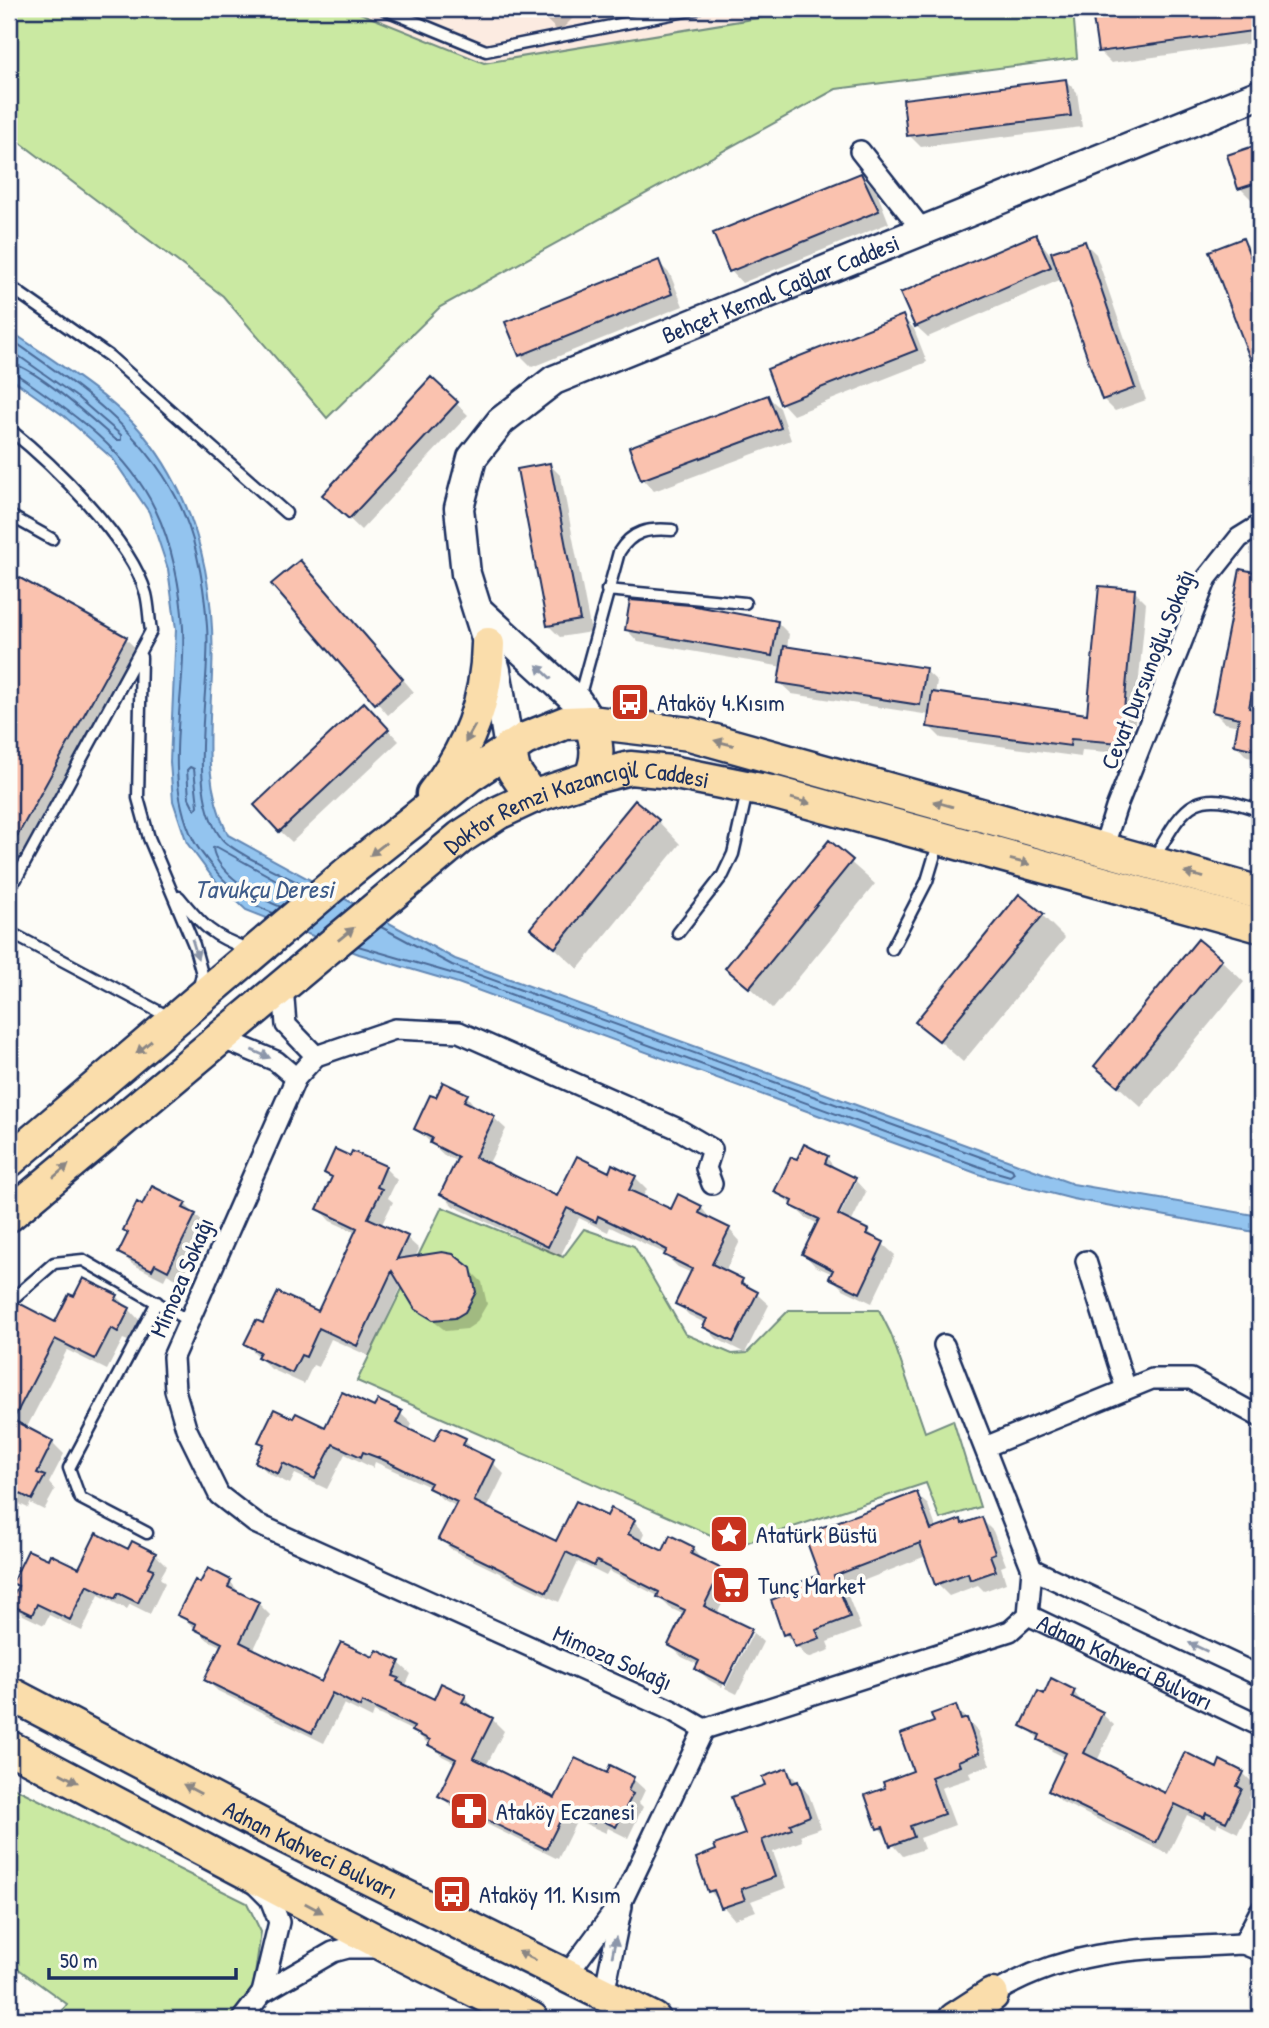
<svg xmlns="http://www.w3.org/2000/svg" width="1269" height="2028" font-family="'Patrick Hand',sans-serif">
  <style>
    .built { fill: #fcebe1 }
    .green { fill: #cae9a2; stroke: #728c80; stroke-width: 2 }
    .water { fill: #93c4ef; stroke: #6388b5; stroke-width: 2 }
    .shadow { fill: #0003; fill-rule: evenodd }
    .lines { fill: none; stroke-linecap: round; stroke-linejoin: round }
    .shore { stroke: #4b6b98; stroke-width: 2 }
    .building { fill: #fac2af; stroke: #1b2f5e; stroke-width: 2 }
    .lane-casing { stroke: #1b2f5e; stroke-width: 15 }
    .street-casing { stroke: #1b2f5e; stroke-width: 24 }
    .secondary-casing { stroke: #1b2f5e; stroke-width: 33 }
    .primary-casing { stroke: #1b2f5e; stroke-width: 37 }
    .lane { stroke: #fdfcf7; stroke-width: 10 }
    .street { stroke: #fdfcf7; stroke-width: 19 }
    .secondary { stroke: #fdfcf7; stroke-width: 28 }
    .primary { stroke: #faddab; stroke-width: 32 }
    .oneway { fill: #8c96aa }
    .oneway2 { fill: #8a8684 }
    .labels { text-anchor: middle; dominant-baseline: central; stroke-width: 7; stroke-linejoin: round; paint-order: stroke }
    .street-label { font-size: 24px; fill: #1b2f5e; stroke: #fdfcf7 }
    .poi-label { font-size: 24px; fill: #1b2f5e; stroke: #fdfcf7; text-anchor: start }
    .water-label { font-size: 26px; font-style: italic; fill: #3f5c8a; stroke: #fdfcf7 }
  </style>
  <rect width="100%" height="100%" fill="#fdfcf7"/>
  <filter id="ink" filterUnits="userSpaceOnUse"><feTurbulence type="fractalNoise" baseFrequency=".0143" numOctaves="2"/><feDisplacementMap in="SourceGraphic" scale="14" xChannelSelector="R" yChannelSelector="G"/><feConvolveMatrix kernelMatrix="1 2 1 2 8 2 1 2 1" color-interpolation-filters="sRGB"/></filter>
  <g filter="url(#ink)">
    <path class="built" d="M350,9H797L788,13L484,63Z"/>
    <path class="green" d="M9,9H350L484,63L788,13L797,9H1073L1077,58L836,89L440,307L327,418L223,296L9,134Z
      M442,1207L563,1257L584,1229L634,1246L685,1334L732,1354L747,1353L789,1310H879L891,1334L925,1432L953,1420L980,1507L940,1519L926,1483L736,1546L357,1381Z
      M9,1785L247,1903L261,1932L253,1989L228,2019H57L67,2004L9,1962Z"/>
    <path class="water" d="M9,330C49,358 113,397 143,434C199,503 216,587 212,674C210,731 202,782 228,835L455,959L1073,1184L1260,1216V1233L1073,1199L984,1176L458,983L359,954L246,910L213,878L187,843L173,801L170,762L176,629L168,569L149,512L113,459L64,416L9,377Z"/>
    <path class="shadow" d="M535,9H582L559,32Z
      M1174,9H1260V42L1111,63L1099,51L1095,20Z
      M1066,81L1077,92L1082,127L921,147L909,135Z
      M1260,145V197L1252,200L1240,188L1229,156Z
      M861,175L876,190L889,223L742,283L731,271Z
      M1036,236L1050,254L1085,243L1096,254L1146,400L1115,411L1103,399L1062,279L928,337L916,326Z
      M1243,240L1254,252L1260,267V381L1211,252Z
      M658,262L670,274L683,306L532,367L520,355Z
      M903,317L914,329L927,362L793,415L782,403Z
      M432,380L468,415L361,530L336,506Z
      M768,397L780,408L791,440L654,491L643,479L631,448Z
      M549,464L561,476L591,632L560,637L549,626Z
      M1241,571L1260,575V759L1247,757L1236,745L1239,726L1225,723L1214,712Z
      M9,574L126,639L142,654L9,894Z
      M312,574L414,692L388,715L274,585Z
      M1134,591L1146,603L1132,754L1082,750L1081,757L941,738L929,726L930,715L792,694L780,683L783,667L638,642L627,630L778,623L789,634L787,648L925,670L937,681L935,694L1089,716Z
      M375,716L399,741L292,842L280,831Z
      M658,821L680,844L578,969L533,928Z
      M829,843L875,884L773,1009L728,968Z
      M1042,915L1065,938L963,1062L917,1021Z
      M1221,960L1244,982L1141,1107L1096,1066Z
      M466,1095L477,1109L494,1118L506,1129L488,1165L558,1199L610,1174L635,1177L647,1189L642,1198L672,1211L701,1207L712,1221L729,1229L740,1241L725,1272L742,1281L769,1305L745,1353L717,1339L705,1327L707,1324L689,1315L678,1304L692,1273L678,1267L662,1252L610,1227L608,1232L579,1218L560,1257L453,1206L442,1194L458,1162L444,1155L416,1129L437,1100Z
      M805,1147L827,1158L838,1172L855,1180L866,1192L851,1223L868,1231L895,1255L872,1303L843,1289L831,1278L833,1274L815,1266L804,1254L818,1224L805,1217L776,1191ZM852,1182H856L836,1223L833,1222Z
      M385,1168L397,1180L388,1198L393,1202L381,1226L407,1238L419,1249L415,1258L470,1270L482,1282L487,1304L476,1323L467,1329L446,1331L416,1308L402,1285L369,1356L331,1339L318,1367L313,1365L304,1384L271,1369L246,1344L264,1326L319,1313L357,1233L330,1221L319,1209L333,1179L326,1173Z
      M185,1204L207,1227L180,1281L167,1274L164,1280L132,1264L120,1252L143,1208Z
      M117,1296L140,1321L130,1342L123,1339L107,1370L67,1350L26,1429L52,1442L64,1454L49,1483L55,1490L44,1510L30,1503L28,1508L9,1499V1324L18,1307L55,1324Z
      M375,1410L400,1413L412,1424L409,1431L435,1444L465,1440L476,1454L492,1462L504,1474L487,1509L557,1543L608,1518L634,1521L645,1533L641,1542L663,1553L671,1537L693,1549L704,1563L721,1571L733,1582L717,1614L751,1631L763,1642L737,1694L725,1688L753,1633H749L722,1687L709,1680L697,1669L699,1665L682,1657L670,1645L685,1615L670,1608L658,1596L609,1571L606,1576L578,1562L559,1602L452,1550L440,1538L456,1506L442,1499L430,1487L375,1462L373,1468L345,1454L327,1489L295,1474L290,1484L269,1474L257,1462L265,1446L260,1442L294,1420L325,1429Z
      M916,1494L928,1505L937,1530L960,1521L965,1525L981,1519L993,1531L1006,1565L1001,1567L1006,1583L984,1591L978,1585L949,1596L937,1584L926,1556L845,1588L861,1629L827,1642L830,1650L808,1658L785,1634L794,1593L821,1576Z
      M129,1551L155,1554L167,1566L160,1578L165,1583L150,1614L130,1604L127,1609L99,1595L82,1631L49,1615L44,1625L23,1615L12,1603L19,1588L14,1583L80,1570Z
      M230,1581L241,1595L258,1603L270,1615L253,1651L322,1684L374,1660L377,1652L399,1663L411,1674L405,1687L435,1701L465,1697L475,1711L492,1719L504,1731L486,1766L556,1800L608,1776L611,1768L633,1779L645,1790L639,1803L643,1807L628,1838L608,1828L606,1833L577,1820L558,1859L452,1807L440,1795L456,1763L442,1756L415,1732L374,1712L372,1718L344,1704L324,1743L218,1691L206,1680L222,1647L208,1640L180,1615L201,1585Z
      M1052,1681L1074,1692L1085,1706L1102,1714L1114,1725L1097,1761L1166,1795L1218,1770L1221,1763L1243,1773L1255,1785L1249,1798L1253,1802L1238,1833L1218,1823L1216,1828L1187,1815L1168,1854L1062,1802L1050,1790L1066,1758L1052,1751L1024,1725Z
      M955,1707L978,1732L990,1765L969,1772L971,1778L941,1788L955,1825L920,1838L924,1849L903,1856L879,1828L887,1789L916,1772L936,1723Z
      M787,1770L809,1795L821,1828L800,1835L802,1841L773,1852L786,1888L751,1901L756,1911L734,1919L710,1891L718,1851L747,1835L767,1786Z
      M1139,2010L1150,2019H1132Z"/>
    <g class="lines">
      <path class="shore" d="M9,338C73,383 139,426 176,497C196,535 204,583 207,626C212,684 184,792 222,839C234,853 287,876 305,886
        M9,349L78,398L121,435V440H116C96,423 33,365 9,363
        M9,372L15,373C68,410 126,448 155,509C172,544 181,589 183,628C187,697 161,773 193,839C197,848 205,857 211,865C228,887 247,903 273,913
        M190,767L194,769L198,806L195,810L189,798L187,770Z
        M281,907C260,899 215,872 213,848L217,847L298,892
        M358,946L461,976L986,1169L1010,1176L1014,1173L1012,1169L989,1160L452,965L381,927"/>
    </g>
    <path class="building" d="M1162,9H1258L1260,30L1098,52L1093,18Z
      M1066,79L1071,116L907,136L903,99Z
      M1260,144V182L1238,189L1227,155Z
      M861,173L879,211L729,272L713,233Z
      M1036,234L1051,267L915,327L900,293Z
      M1243,238L1260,282L1259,382L1209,251Z
      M1085,241L1135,388L1102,400L1051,252Z
      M659,260L672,294L519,356L505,322Z
      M903,315L917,350L780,404L767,369Z
      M431,377L458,402L349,519L322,495Z
      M768,395L781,428L641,480L629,447Z
      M550,463L580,620L547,626L517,469Z
      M300,560L403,679L375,704L271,584Z
      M1240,569L1260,573V651L1249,708L1260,711V751L1234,745L1239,718L1212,712Z
      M9,572L127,637L9,851Z
      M1099,586L1135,589L1121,743L1071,739L1070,746L927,727L932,692L1087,714Z
      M630,600L690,605L778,621L772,656L625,630Z
      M784,646L926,668L920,705L778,683Z
      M364,702L389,729L279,832L254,805Z
      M635,800L659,820L555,948L530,928Z
      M829,840L853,860L749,988L725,968Z
      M1019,894L1044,914L939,1041L915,1022Z
      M1198,939L1222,959L1118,1086L1094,1066Z
      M443,1082L468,1094L464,1101L495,1116L475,1157L557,1196L577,1156L609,1172L612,1164L636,1176L629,1190L671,1209L678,1194L702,1206L699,1213L730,1228L712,1264L743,1279L741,1283L758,1292L733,1342L703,1327L707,1319L675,1304L692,1269L664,1255L667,1250L648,1240L598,1216L596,1222L567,1208L548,1247L440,1194L458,1157L430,1143L432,1138L414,1129L430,1095L436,1097Z
      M804,1144L828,1156L825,1163L856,1178L838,1215L869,1230L867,1234L884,1242L860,1293L829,1278L833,1270L802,1254L819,1219L791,1206L793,1201L774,1192L791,1157L797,1159Z
      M335,1149L350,1156L352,1151L386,1166L377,1187L382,1189L368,1218L408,1236L397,1259L442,1252L453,1254L471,1268L476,1292L465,1312L455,1318L433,1320L415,1309L392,1271L357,1346L319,1328L306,1357L301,1355L292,1373L257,1357L260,1352L244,1344L256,1320L263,1323L278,1292L318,1311L357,1228L317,1209L332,1177L324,1173Z
      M152,1186L186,1203L183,1208L196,1214L168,1271L155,1264L152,1270L118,1253L128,1233L123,1230L137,1202L142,1205Z
      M83,1278L118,1295L115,1300L130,1308L118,1332L111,1328L95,1359L55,1339L13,1420L53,1441L37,1473L45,1476L32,1500L9,1488V1320L19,1303L55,1322L69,1294L74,1296Z
      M342,1392L374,1407L378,1400L402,1411L396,1423L434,1441L442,1427L466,1438L463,1445L494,1460L474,1501L556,1541L576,1501L607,1516L611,1508L635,1520L628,1534L663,1551L670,1535L694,1547L691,1554L722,1569L704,1606L752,1629L725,1684L695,1669L699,1661L668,1645L685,1610L657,1597L659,1592L597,1561L594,1566L566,1552L547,1592L438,1539L457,1502L428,1488L431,1483L384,1460L363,1452L361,1457L333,1444L315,1479L283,1463L278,1474L255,1462L264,1444L258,1442L274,1409L293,1418L296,1413L325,1427Z
      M917,1492L931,1530L961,1519L962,1524L982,1517L995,1553L990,1555L996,1571L970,1580L968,1573L935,1585L920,1543L834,1576L850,1617L816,1630L820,1638L795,1647L789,1633L783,1635L771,1600L791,1592L789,1587L819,1575L804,1534Z
      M96,1533L128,1549L132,1541L156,1553L149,1567L154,1569L138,1603L118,1593L115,1599L87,1585L70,1620L37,1604L32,1615L9,1604L18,1586L12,1583L28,1550L48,1559L50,1554L79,1568Z
      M208,1568L231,1580L228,1587L259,1602L240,1642L321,1682L341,1642L373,1657L377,1650L400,1661L393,1676L399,1678L397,1681L434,1699L441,1683L466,1695L462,1702L493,1718L473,1758L555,1798L575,1758L607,1773L610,1765L634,1777L628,1791L633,1794L616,1827L597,1818L594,1823L566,1809L546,1849L438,1796L456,1759L428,1745L430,1740L412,1731L414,1727L362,1702L360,1707L332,1693L312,1733L204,1680L222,1643L194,1629L196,1624L177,1615L195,1580L200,1583Z
      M1051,1678L1075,1690L1072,1697L1103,1712L1084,1753L1165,1793L1185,1752L1217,1768L1220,1760L1244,1772L1237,1786L1242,1789L1226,1822L1206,1813L1204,1818L1175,1804L1156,1843L1048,1791L1066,1753L1038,1740L1040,1735L1021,1726L1038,1691L1044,1694Z
      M956,1705L961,1720L967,1718L979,1753L958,1761L960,1766L931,1777L944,1814L910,1826L914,1837L890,1846L883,1827L877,1829L865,1795L885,1788L883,1782L913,1771L900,1734L934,1722L931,1714Z
      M787,1768L792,1783L798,1781L810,1816L790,1824L792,1829L762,1840L775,1877L741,1889L745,1900L721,1908L714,1890L708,1892L696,1858L716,1850L714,1845L745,1834L731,1797L765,1785L762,1777Z"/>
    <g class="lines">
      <g class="lane-casing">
        <path id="lane" d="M384,9L486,51L696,9
          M9,286L109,356L286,513
          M9,429C52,463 131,540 146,594C149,606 149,619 151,631L16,879L9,885
          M9,515L52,539
          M607,590L745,603
          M141,657L138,798L149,838L194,945L202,974L199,987
          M579,698L619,552C632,531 648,528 672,530
          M1153,860C1186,804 1192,786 1260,811
          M179,897C202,925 212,937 249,949
          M9,932L169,1017
          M678,933L723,875L733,854L747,792
          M892,949L927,881L939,841
          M9,1302L54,1263L83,1260L187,1320
          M147,1533L80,1498L69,1468L157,1302"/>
      </g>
      <g class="street-casing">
        <g id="street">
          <path d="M860,151L923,231"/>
          <path d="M1103,849L1116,808L1207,578L1239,538L1260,525"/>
          <path d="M283,986L286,1025L316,1056"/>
          <path d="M221,1038L276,1061L296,1078"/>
          <path d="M1086,1261L1126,1389"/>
          <path d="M985,1447L1152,1379H1191L1260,1417"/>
          <path d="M1032,1569L1260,1676"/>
          <path id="s1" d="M1028,1615L1260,1726"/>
          <path d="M704,1729L673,1711L255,1523L219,1495L186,1428L175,1390L173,1357L296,1078L316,1056L395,1029L459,1032L676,1128L712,1149L706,1168L712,1184"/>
          <path d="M704,1729L1010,1631L1028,1615L1032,1569L944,1345"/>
          <path d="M256,1885L270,1899L279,1922L262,1993"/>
          <path d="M1243,1944L1260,1911"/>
          <path d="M567,1975L623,1899L704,1729"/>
          <path d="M604,1994L622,1906"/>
          <path d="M992,1995C1071,1945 1154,1949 1243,1944L1260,1951"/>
          <path d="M242,2019L262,1993L333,1952L348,1948H381"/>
        </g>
      </g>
      <g class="secondary-casing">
        <g id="secondary">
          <path d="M480,612L578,702L590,722"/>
          <path id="s2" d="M509,748L496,670L466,574L459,508L472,458L501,421L554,380L1260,94"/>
        </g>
      </g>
      <g class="primary-casing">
        <g id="primary">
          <path d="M590,722C597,743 600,757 590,778"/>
          <path d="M509,748L514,771L532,797"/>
          <path d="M433,794C469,749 487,701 488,644"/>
          <path d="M9,1161L351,870L469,776L525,739L565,723L590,722L690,734L1260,893"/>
          <path id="s3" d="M9,1215L461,837L498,813L532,797L590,778L630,768L671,772L776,793L1260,926"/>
          <path id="s4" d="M9,1693L271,1830L654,2019"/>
          <path d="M9,1747L390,1948L532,2019"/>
          <path d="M955,2019L992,1995"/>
        </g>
      </g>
      <use href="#lane" class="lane"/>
      <use href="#street" class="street"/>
      <use href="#secondary" class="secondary"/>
      <use href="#primary" class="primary"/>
    </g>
    <defs><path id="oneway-solid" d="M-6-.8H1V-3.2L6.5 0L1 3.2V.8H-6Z" transform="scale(1.75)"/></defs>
    <g class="oneway">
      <use href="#oneway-solid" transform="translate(544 672) rotate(-137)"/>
      <use href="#oneway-solid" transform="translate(195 949) rotate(73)"/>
      <use href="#oneway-solid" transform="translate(261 1054) rotate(23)"/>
      <use href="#oneway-solid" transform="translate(1198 1647) rotate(-155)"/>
      <use href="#oneway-solid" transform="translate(614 1947) rotate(-79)"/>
    </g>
    <g class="oneway2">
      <use href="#oneway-solid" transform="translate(470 734) rotate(119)"/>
      <use href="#oneway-solid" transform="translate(724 743) rotate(-165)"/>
      <use href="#oneway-solid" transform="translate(801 801) rotate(16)"/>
      <use href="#oneway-solid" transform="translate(943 804) rotate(-164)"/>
      <use href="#oneway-solid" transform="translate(378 849) rotate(142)"/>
      <use href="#oneway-solid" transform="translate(1020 862) rotate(15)"/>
      <use href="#oneway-solid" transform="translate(1194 875) rotate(-165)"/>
      <use href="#oneway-solid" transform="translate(346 934) rotate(-39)"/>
      <use href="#oneway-solid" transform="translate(144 1047) rotate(140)"/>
      <use href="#oneway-solid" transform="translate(61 1171) rotate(-40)"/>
      <use href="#oneway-solid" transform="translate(69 1778) rotate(28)"/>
      <use href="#oneway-solid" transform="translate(192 1789) rotate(-152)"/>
      <use href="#oneway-solid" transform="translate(314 1908) rotate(28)"/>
      <use href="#oneway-solid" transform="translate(527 1956) rotate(-154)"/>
    </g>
  </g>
  <defs>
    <g id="bus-square" transform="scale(2.0125)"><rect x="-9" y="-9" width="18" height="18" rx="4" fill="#c8321e" stroke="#fdfcf7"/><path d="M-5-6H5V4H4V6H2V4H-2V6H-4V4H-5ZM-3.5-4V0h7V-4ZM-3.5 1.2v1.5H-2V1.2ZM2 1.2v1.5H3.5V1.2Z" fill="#fff"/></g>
    <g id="sight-square" transform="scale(2.0125)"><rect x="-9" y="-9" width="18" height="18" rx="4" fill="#c8321e" stroke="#fdfcf7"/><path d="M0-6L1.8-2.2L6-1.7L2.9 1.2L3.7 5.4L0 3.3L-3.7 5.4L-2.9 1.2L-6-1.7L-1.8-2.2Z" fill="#fff"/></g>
    <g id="supermarket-square" transform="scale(2.0125)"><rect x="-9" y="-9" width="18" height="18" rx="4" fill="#c8321e" stroke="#fdfcf7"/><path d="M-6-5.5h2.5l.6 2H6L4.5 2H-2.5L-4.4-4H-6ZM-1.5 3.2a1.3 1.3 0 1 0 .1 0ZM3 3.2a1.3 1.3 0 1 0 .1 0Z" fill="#fff"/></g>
    <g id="pharmacy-square" transform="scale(2.0125)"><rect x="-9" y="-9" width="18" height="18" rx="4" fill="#c8321e" stroke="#fdfcf7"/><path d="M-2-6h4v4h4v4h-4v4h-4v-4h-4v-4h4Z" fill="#fff"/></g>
  </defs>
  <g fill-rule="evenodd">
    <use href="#bus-square" x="630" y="702"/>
    <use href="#sight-square" x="729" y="1534"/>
    <use href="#supermarket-square" x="731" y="1585"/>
    <use href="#pharmacy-square" x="469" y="1811"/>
    <use href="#bus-square" x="452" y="1894"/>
  </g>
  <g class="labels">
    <g class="street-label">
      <text stroke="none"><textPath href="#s2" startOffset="656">Behçet Kemal Çağlar Caddesi</textPath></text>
      <text transform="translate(1147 669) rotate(-68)">Cevat Dursunoğlu Sokağı</text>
      <text stroke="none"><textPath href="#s3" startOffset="712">Doktor Remzi Kazancıgil Caddesi</textPath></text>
      <text transform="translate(181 1277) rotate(-67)">Mimoza Sokağı</text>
      <text transform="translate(613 1657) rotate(24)">Mimoza Sokağı</text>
      <text stroke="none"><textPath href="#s1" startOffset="108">Adnan Kahveci Bulvarı</textPath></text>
      <text stroke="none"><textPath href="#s4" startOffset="340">Adnan Kahveci Bulvarı</textPath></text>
    </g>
    <g class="poi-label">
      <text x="657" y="702">Ataköy 4.Kısım</text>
      <text x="756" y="1534">Atatürk Büstü</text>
      <text x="758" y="1585">Tunç Market</text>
      <text x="496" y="1811">Ataköy Eczanesi</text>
      <text x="479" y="1894">Ataköy 11. Kısım</text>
    </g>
    <g class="water-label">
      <text x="264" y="888">Tavukçu Deresi</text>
    </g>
  </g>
  <rect width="1269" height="2028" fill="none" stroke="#fdfcf7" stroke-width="35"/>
  <rect x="18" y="18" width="1234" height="1993" fill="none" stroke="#1b2f5e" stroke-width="2.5" filter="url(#ink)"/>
  <path d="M49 1968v10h187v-10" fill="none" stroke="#1b2f5e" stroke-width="3.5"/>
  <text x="60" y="1968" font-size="21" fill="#1b2f5e" stroke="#fdfcf7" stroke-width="5" paint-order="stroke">50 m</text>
</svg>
